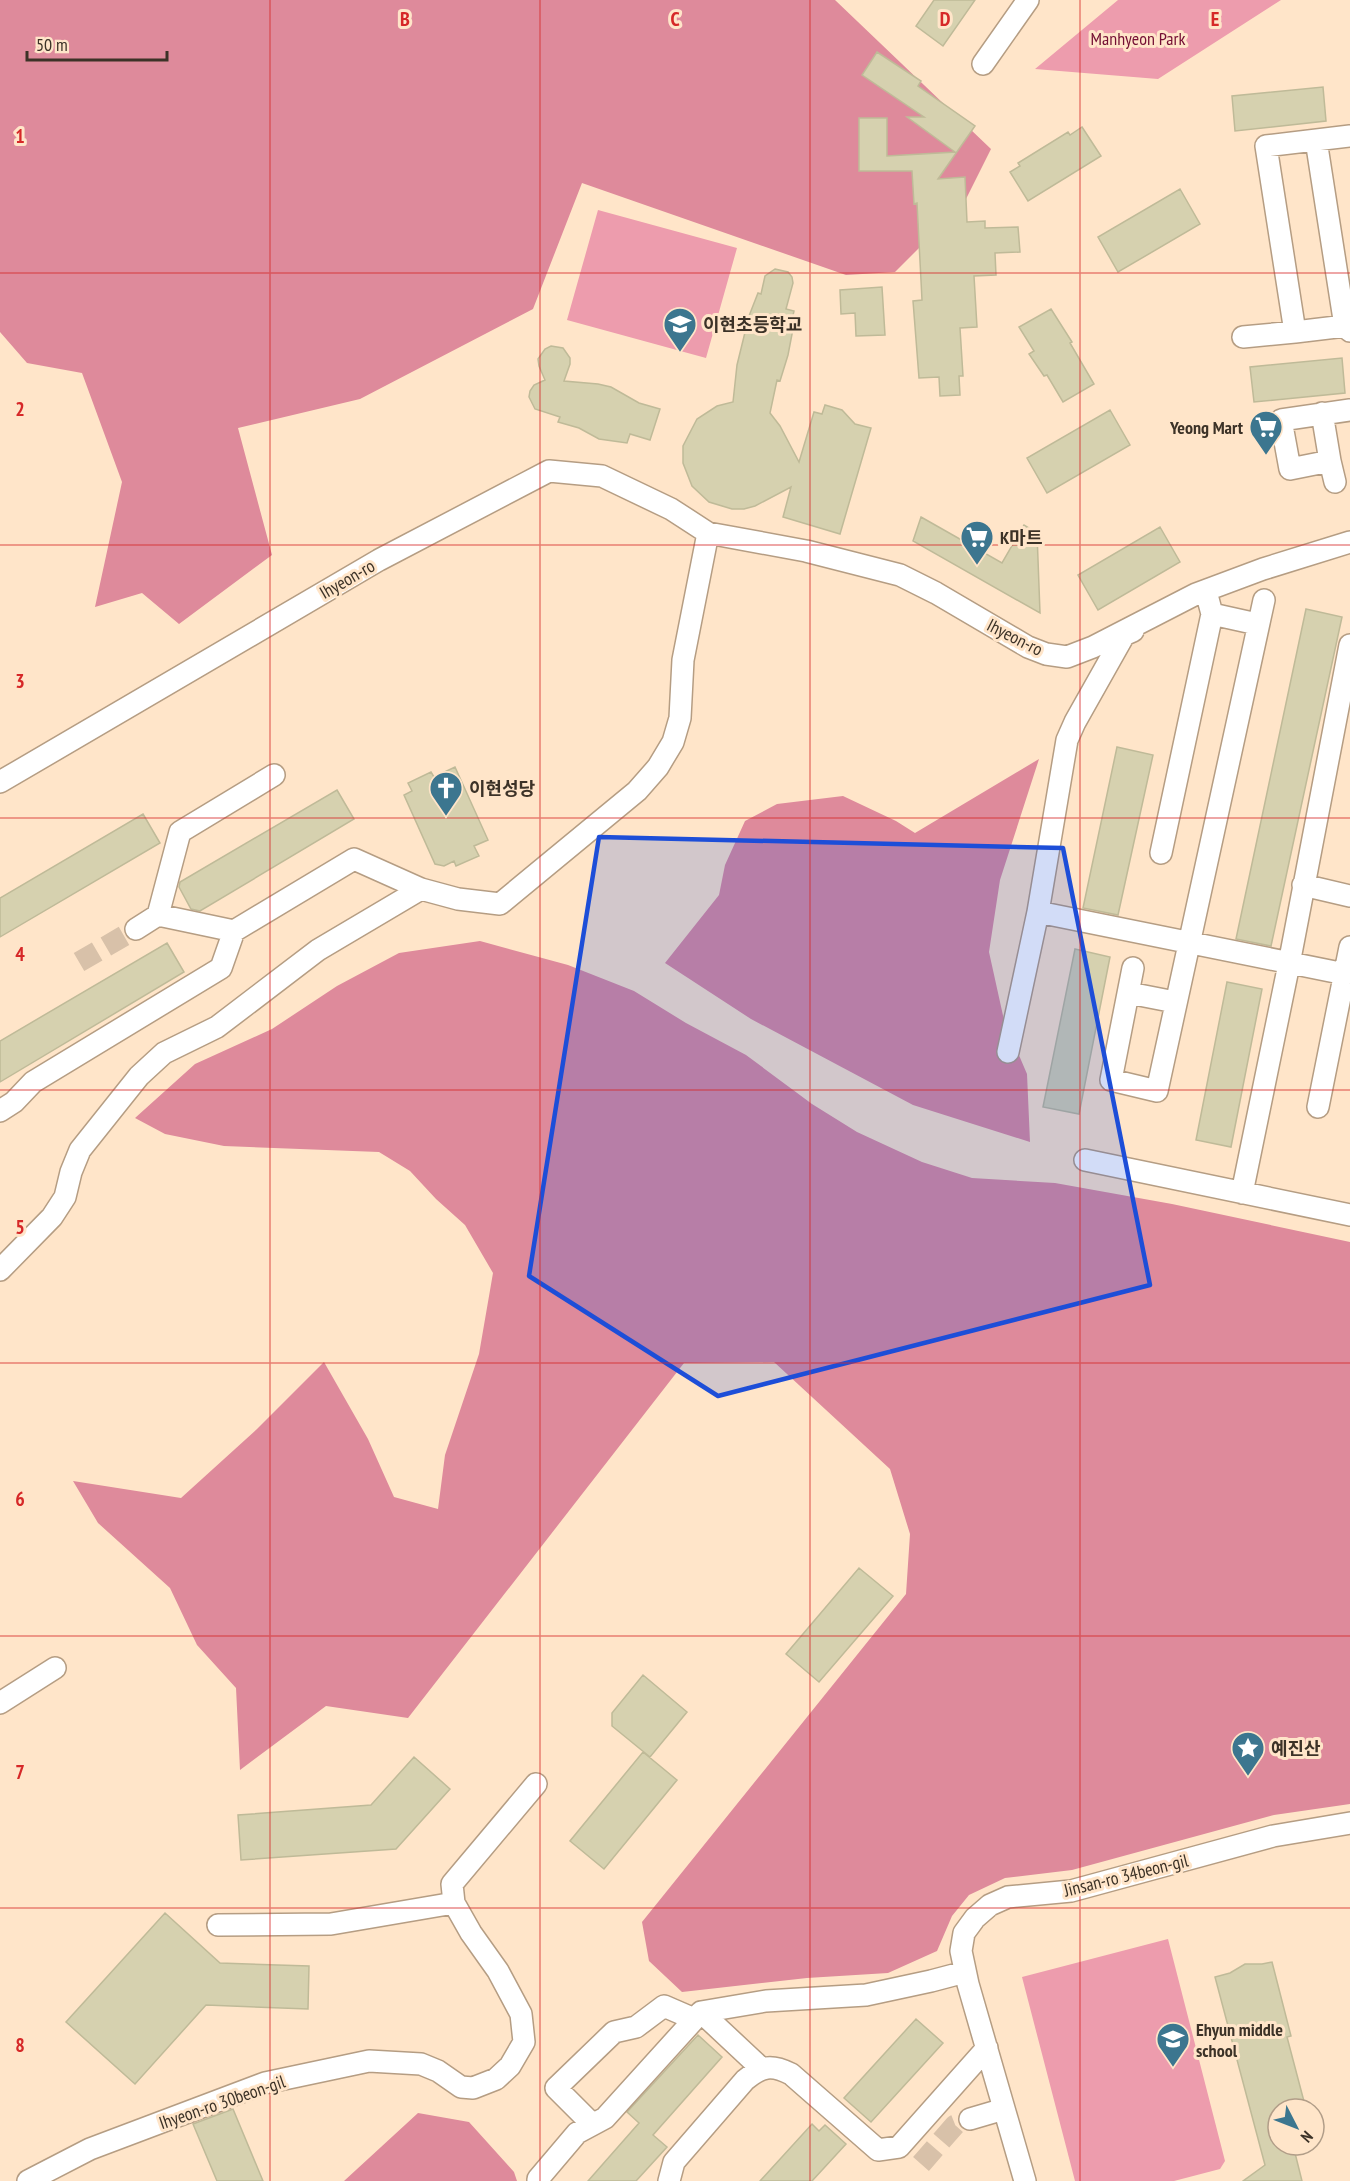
<svg xmlns="http://www.w3.org/2000/svg" width="1350" height="2181" font-family="'PT Sans Narrow','Noto Sans KR',sans-serif">
  <style>
    .green { fill: #ed9cad }
    .forest { fill: #de8a9b }
    .building { fill: #d6d1af; stroke: #bfba98; stroke-width: 1.5 }
    .lines { fill: none; stroke-linecap: round; stroke-linejoin: round }
    .minor-tunnel { stroke: #d8c1a9; stroke-width: 21; stroke-dasharray: 21 10; stroke-linecap: butt }
    .minor-casing { stroke: #b59d83; stroke-width: 24 }
    .minor { stroke: #fff; stroke-width: 21 }
    .marked { fill: #1d4ed8; fill-opacity: 0.2; stroke: #1d4ed8; stroke-width: 4.5; stroke-linejoin: round }
    .grid { fill: none; stroke: #d62828; stroke-width: 1.5; stroke-opacity: 0.55 }
    .labels { text-anchor: middle; dominant-baseline: central; stroke-width: 6; stroke-linejoin: round; paint-order: stroke }
    .park-label { font-size: 18px; fill: #740e33; stroke: #ffe5c9 }
    .poi-label { font-size: 18px; font-weight: bold; fill: #3c3227; stroke: #ffe5c9; text-anchor: start }
    .street-label { font-size: 18px; fill: #3c3227; stroke: #ffe5c9 }
    .grid-label { font-size: 20px; text-anchor: middle; font-weight: bold; fill: #d62828; stroke: #ffe5c9; stroke-width: 6; stroke-linejoin: round; paint-order: stroke }
  </style>
  <rect width="100%" height="100%" fill="#ffe5c9"/>
  <path class="green" d="M1118,0H1281L1158,79L1035,69Z
    M598,210L737,248L706,358L567,320Z
    M1168,1939L1225,2161L1220,2169L1174,2181H1075L1022,1977Z"/>
  <path class="forest" d="M0,0H835L991,149L964,203L895,272L846,275L582,183L533,309L360,399L238,428L272,555L179,624L142,593L95,607L122,482L82,373L27,363L0,332Z
    M1039,759L1000,880L989,952L1004,1020L1027,1074L1030,1142L913,1105L751,1019L665,963L719,895L725,865L745,821L777,804L843,796L896,821L915,833Z
    M480,941L568,965L634,991L686,1023L746,1055L812,1104L857,1132L922,1162L972,1178L1055,1183L1172,1204L1350,1242V1804L1274,1815L1072,1870L1005,1878L969,1895L952,1916L937,1951L888,1973L807,1978L682,1992L649,1961L642,1922L906,1594L910,1534L890,1469L774,1362L684,1363L408,1718L326,1706L240,1770L236,1688L197,1645L170,1588L98,1523L73,1481L181,1498L257,1429L324,1362L368,1439L394,1497L438,1509L445,1455L479,1354L493,1273L465,1225L436,1199L410,1171L379,1152L224,1146L165,1134L135,1118L195,1064L272,1029L337,986L399,953Z
    M418,2113L469,2122L514,2172L517,2181H344Z"/>
  <path class="building" d="M934,0H975L943,46L916,26Z
    M877,52L921,81L918,86L975,126L938,179L965,177L967,222L985,221V228L1018,227L1020,252L995,253L996,275L974,276L977,327L960,328L963,376H959L960,395L940,396L939,377L919,378L913,301L922,300L917,203L914,204L912,171H859V118H887V156L955,152L907,117H924L862,75Z
    M1323,87L1326,121L1235,131L1232,96Z
    M1082,127L1101,156L1028,201L1010,172L1020,166L1018,163L1068,132L1070,135Z
    M1180,189L1200,224L1118,272L1098,237Z
    M775,269L788,272L792,277L793,283L786,309L794,311L790,328L793,329L788,355L780,381L777,380L770,413L780,426L799,462L814,412L822,414L825,405L842,410L855,424L871,428L840,534L783,517L791,487L755,506L744,509H732L709,502L692,486L683,463V446L697,419L717,406L733,402L737,365L749,316L758,293L761,294L765,276Z
    M882,287L885,335L856,336L855,313L841,314L840,290Z
    M1051,309L1072,342L1070,343L1094,384L1063,402L1047,375L1044,376L1029,354L1034,351L1019,327Z
    M551,346L563,348L570,358V364L564,381L598,384L611,387L639,403L660,409L650,440L630,434L627,443L599,439L579,428L558,422L560,417L535,409L529,397L530,391L534,385L545,380L539,366L538,359L545,349Z
    M1342,358L1345,393L1254,402L1250,367Z
    M1110,410L1130,445L1047,493L1027,458Z
    M921,517L1002,563L1024,525L1037,533L1040,613L913,541Z
    M1160,527L1180,562L1098,610L1078,575Z
    M1306,609L1342,617L1271,946L1236,939Z
    M1117,747L1153,755L1118,915L1083,908Z
    M455,767L488,840L474,846L479,856L456,866L454,861L444,866L435,864L404,795L412,791L408,783L431,772L434,777Z
    M337,790L354,819L200,911L191,909L179,887L180,882Z
    M143,814L160,843L0,937V898Z
    M167,943L184,972L0,1082V1041Z
    M1075,949L1110,957L1079,1114L1043,1107Z
    M1227,982L1262,989L1231,1147L1196,1140Z
    M859,1568L893,1596L819,1682L786,1654Z
    M643,1675L687,1712L650,1757L612,1726V1713Z
    M643,1752L677,1780L604,1869L570,1841Z
    M414,1757L450,1789L396,1849L241,1860L238,1815L371,1805Z
    M165,1913L220,1963L309,1966L308,2009L206,2005L135,2084L66,2022Z
    M1272,1962L1291,2036L1287,2037L1306,2109H1278V2145H1293L1302,2181H1243L1265,2165L1215,1977L1230,1973L1245,1964H1262Z
    M916,2019L943,2043L871,2122L844,2098Z
    M698,2035L722,2057L653,2135L667,2147L636,2181H588L639,2123L627,2112Z
    M233,2109L263,2181H217L193,2124Z
    M812,2124L819,2131L825,2125L846,2144L812,2181H760Z"/>
  <g class="lines">
    <path class="minor-tunnel" d="M79,962L136,929
      M921,2164L955,2125L970,2119"/>
    <g class="minor-casing">
      <path id="minor" d="M983,64L1028,0
        M1350,136L1266,146L1295,332L1345,326L1350,331
        M1316,140L1345,326
        M1243,337L1295,332
        M1322,413L1330,461L1290,469L1281,420L1350,410
        M1330,461L1335,482
        M1212,614L1257,624
        M0,782L379,560L549,471L602,476L671,509L708,533L806,551L900,575L936,593L1028,647L1046,654L1067,657L1093,647L1196,594L1263,569L1350,542
        M1161,853L1212,614L1207,595
        M1303,885L1350,896
        M1038,912L1345,974
        M158,915L180,832L274,775
        M136,929L158,915L234,931L354,859L421,889L458,899L500,904L637,791L658,767L673,742L680,718L683,660L708,533
        M1133,968L1111,1080L1157,1091L1264,600
        M1129,993L1175,1002
        M1008,1052L1038,912L1067,740L1075,722L1124,635L1133,631
        M1318,1107L1350,947
        M0,1111L14,1102L33,1082L221,968L234,931
        M1085,1160L1350,1215
        M1242,1193L1289,964L1350,645
        M0,1270L52,1217L65,1197L71,1172L80,1150L139,1076L164,1053L217,1027L318,950L421,889
        M0,1703L55,1668
        M218,1925L331,1924L454,1903
        M701,2012L766,2001L866,1995L931,1981L965,1972
        M970,2119L1004,2109
        M592,2124L556,2088L614,2032L636,2027L664,2006L694,2019
        M28,2181L90,2149L265,2083L369,2061L421,2064L438,2071L461,2087L473,2088L496,2079L510,2066L524,2042L521,2014L498,1971L471,1933L454,1903L452,1884L536,1784
        M538,2181V2179L577,2133L605,2118L701,2012L762,2069
        M669,2181L674,2162L745,2080C762,2066 771,2064 791,2074L878,2150L899,2147L987,2048
        M1025,2181L968,1984L961,1951L964,1933L975,1918L990,1905L1008,1897L1071,1891L1273,1836L1350,1823"/>
    </g>
    <use href="#minor" class="minor"/>
  </g>
  <path class="marked" d="M599,837L1063,848L1150,1285L718,1396L529,1276Z"/>
  <path class="grid" d="M270,0V2181M540,0V2181M810,0V2181M1080,0V2181M0,273H1350M0,545H1350M0,818H1350M0,1090H1350M0,1363H1350M0,1636H1350M0,1908H1350"/>
  <defs>
    <g id="school-pin" transform="scale(1.725)"><path d="M0 17L-7.5 6A9.5 9.5 0 1 1 7.5 6Z" fill="#3c768f" stroke="#ffe5c9"/><path d="M0-5L7-2L0 1L-7-2ZM-4 1L0 2.5L4 1V4Q0 6-4 4Z" fill="#fff"/></g>
    <g id="supermarket-pin" transform="scale(1.725)"><path d="M0 17L-7.5 6A9.5 9.5 0 1 1 7.5 6Z" fill="#3c768f" stroke="#ffe5c9"/><path d="M-6-5.5h2.5l.6 2H6L4.5 2H-2.5L-4.4-4H-6ZM-1.5 3.2a1.3 1.3 0 1 0 .1 0ZM3 3.2a1.3 1.3 0 1 0 .1 0Z" fill="#fff"/></g>
    <g id="church-pin" transform="scale(1.725)"><path d="M0 17L-7.5 6A9.5 9.5 0 1 1 7.5 6Z" fill="#3c768f" stroke="#ffe5c9"/><path d="M-1.2-6h2.4v3.5h3.3v2.4h-3.3V6h-2.4V-.1h-3.3v-2.4h3.3Z" fill="#fff"/></g>
    <g id="sight-pin" transform="scale(1.725)"><path d="M0 17L-7.5 6A9.5 9.5 0 1 1 7.5 6Z" fill="#3c768f" stroke="#ffe5c9"/><path d="M0-6L1.8-2.2L6-1.7L2.9 1.2L3.7 5.4L0 3.3L-3.7 5.4L-2.9 1.2L-6-1.7L-1.8-2.2Z" fill="#fff"/></g>
  </defs>
  <g fill-rule="evenodd">
    <use href="#school-pin" x="680" y="324"/>
    <use href="#supermarket-pin" x="1266" y="427"/>
    <use href="#supermarket-pin" x="977" y="537"/>
    <use href="#church-pin" x="446" y="788"/>
    <use href="#sight-pin" x="1248" y="1748"/>
    <use href="#school-pin" x="1173" y="2039"/>
  </g>
  <g class="labels">
    <g class="park-label">
      <text x="1138" y="38">Manhyeon Park</text>
    </g>
    <g class="poi-label">
      <text x="703" y="324">이현초등학교</text>
      <text x="1243" y="427" text-anchor="end">Yeong Mart</text>
      <text x="1000" y="537">K마트</text>
      <text x="469" y="788">이현성당</text>
      <text x="1271" y="1748">예진산</text>
      <text x="1196" y="2029">Ehyun middle<tspan x="1196" dy="21">school</tspan></text>
    </g>
    <g class="street-label">
      <text transform="translate(347 579) rotate(-30)">Ihyeon-ro</text>
      <text transform="translate(1015 637) rotate(27)">Ihyeon-ro</text>
      <text transform="translate(1126 1875) rotate(-14)">Jinsan-ro 34beon-gil</text>
      <text transform="translate(222 2102) rotate(-19)">Ihyeon-ro 30beon-gil</text>
    </g>
  </g>
  <g class="grid-label">
    <text x="405" y="26">B</text>
    <text x="675" y="26">C</text>
    <text x="945" y="26">D</text>
    <text x="1215" y="26">E</text>
    <text x="20" y="143">1</text>
    <text x="20" y="416">2</text>
    <text x="20" y="688">3</text>
    <text x="20" y="961">4</text>
    <text x="20" y="1234">5</text>
    <text x="20" y="1506">6</text>
    <text x="20" y="1779">7</text>
    <text x="20" y="2052">8</text>
  </g>
  <g transform="translate(1296 2127) rotate(132)"><circle r="28" fill="#ffe5c9" stroke="#b19d88" stroke-width="1.5"/>
  <path d="M0-4.5L10 22L0 15L-10 22Z" fill="#3c768f"/>
  <text y="-9" font-size="16" font-weight="bold" text-anchor="middle" fill="#3c3227">N</text>
  </g>
  <path d="M27 51v9h140v-9" fill="none" stroke="#3c3227" stroke-width="3"/>
  <text x="36" y="51" font-size="18" fill="#3c3227" stroke="#ffe5c9" stroke-width="4.5" paint-order="stroke">50 m</text>
</svg>
